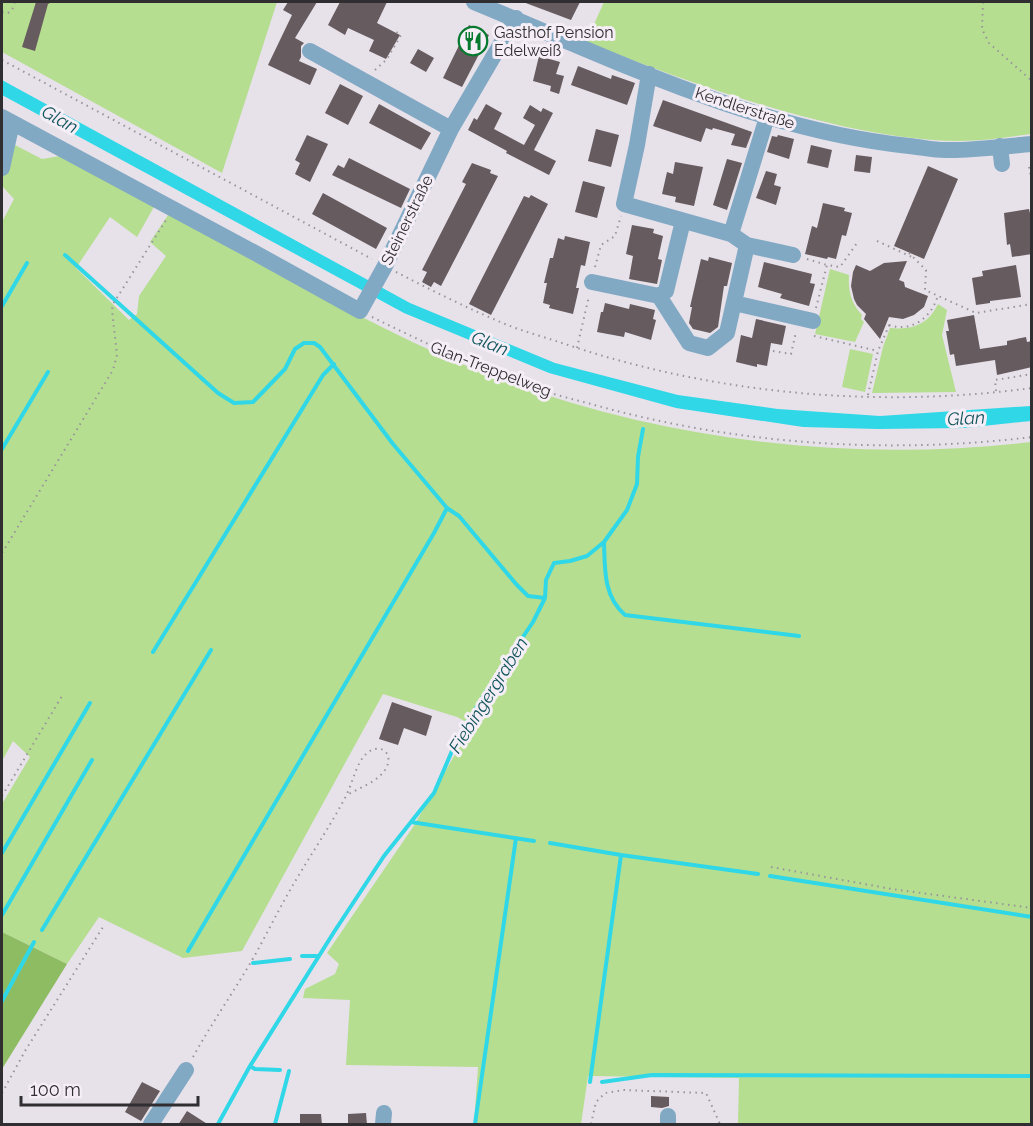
<svg xmlns="http://www.w3.org/2000/svg" width="1033" height="1126" font-family="Raleway,sans-serif">
  <style>
    .green { fill: #b5de90 }
    .forest { fill: #8ebc62 }
    .water { fill: #30d7e7 }
    .lines { fill: none; stroke-linecap: round; stroke-linejoin: round }
    .stream { stroke: #30d7e7; stroke-width: 4 }
    .building { fill: #665b5e }
    .path { stroke: #98949b; stroke-width: 2; stroke-dasharray: 1.5 4.5; stroke-linecap: butt }
    .minor { stroke: #82a9c4; stroke-width: 16 }
    .labels { text-anchor: middle; dominant-baseline: central; stroke-width: 6; stroke-linejoin: round; paint-order: stroke }
    .poi-label { font-size: 16px; fill: #312e32; stroke: #f5eef7; text-anchor: start }
    .street-label { font-size: 16px; fill: #312e32; stroke: #f5eef7 }
    .water-label { font-size: 18px; font-style: italic; fill: #13555c; stroke: #f5eef7 }
  </style>
  <rect width="100%" height="100%" fill="#e7e1ea"/>
  <path class="green" d="M2,2H277L222,173L2,52Z
    M604,2H1031V134C1007,137 983,141 959,141C920,141 880,134 842,126C753,106 670,75 586,42Z
    M11,143L42,159L66,155L155,205L137,237L110,217L76,268L129,320L137,314L139,296L166,256L150,242L168,215L175,214C271,267 367,325 469,367C646,439 843,464 1031,442V1124H738L739,1078L588,1076L581,1124H474L478,1067L346,1065L350,1000L303,998L305,989L335,974L339,964L327,953L413,827L472,725L457,717L383,694L242,951L183,958L99,917L67,964L2,932V804L30,757L13,741L2,761V222L14,199L2,186V174Z
    M830,269L849,275C848,291 851,303 862,315L861,319L864,322L855,342L815,334Z
    M938,304L947,310L942,335L956,392L872,393L883,347L890,328C912,330 928,325 938,304Z
    M850,349L873,354L865,392L842,387Z"/>
  <path class="forest" d="M2,932L67,964L2,1069Z"/>
  <path class="water" d="M2,80L410,303L555,363L678,395L778,409L880,416L1031,406V421L964,428L878,429L803,427L676,408L549,373L404,313L2,95Z"/>
  <g class="lines">
    <path class="stream" d="M65,255L218,393L234,403L253,402L285,369L295,349L304,343H314L320,347L393,444L447,508L459,516L516,584L528,596L545,598
      M2,306L27,263
      M2,449L48,372
      M604,542C605,569 603,596 625,615L799,636
      M153,652L323,375L334,364
      M411,822L534,841
      M550,843L621,855L758,874
      M2,853L90,703
      M770,876L1032,917
      M2,915L92,760
      M42,930L211,650
      M188,951L434,533L447,508
      M302,956H319
      M253,963L290,959
      M2,1001L34,942
      M250,1066L255,1069L280,1070
      M590,1082L621,855
      M602,1082L652,1075L1032,1076
      M218,1124L250,1066L334,932L384,856L434,793L458,737L487,690L533,622L545,598L546,580L554,563L570,561L587,556L604,542L627,510L637,484L638,457L643,429
      M275,1124L289,1071
      M475,1124L516,838"/>
  </g>
  <path class="building" d="M36,2H52L48,4L35,51L22,47Z
    M288,2H317L295,38L304,43L301,46V57L299,61L317,69L310,85L268,65L292,15L283,10Z
    M340,2H387L377,23L400,35L386,59L369,51L374,40L348,28L345,35L328,25Z
    M523,2H580L571,20Z
    M469,25L489,35L462,87L443,78Z
    M418,49L434,58L426,72L410,63Z
    M539,56L560,62L556,74L564,76L559,94L550,91L551,86L533,81Z
    M578,66L611,79L612,75L635,83L627,105L571,85Z
    M340,84L363,96L348,125L325,113Z
    M663,100L752,132L746,148L731,145L735,134L713,128L712,130L706,128L701,142L653,126Z
    M379,104L431,133L421,150L369,123Z
    M486,104L502,113L494,129L524,145L535,125L523,118L530,105L541,112L543,108L553,113L534,150L556,161L549,175L506,153L507,151L468,130L474,118L477,120Z
    M596,129L619,135L611,167L588,161Z
    M307,135L328,144L310,182L295,174L300,163L295,160Z
    M778,135L794,139L789,159L767,152L772,136L777,137Z
    M811,145L832,150L828,168L807,163Z
    M856,155L872,157L870,173L854,171Z
    M349,158L410,189L401,208L332,175L338,165L344,168Z
    M727,159L742,163L727,210L713,205Z
    M675,162L703,167L694,206L675,202L676,197L662,194L667,172L673,174Z
    M472,163L491,170L490,173L498,176L441,286L434,282L431,287L422,282L427,272L422,270L466,184L462,182Z
    M928,166L958,179L924,259L894,246Z
    M766,171L777,174L774,185L781,187L776,205L756,198Z
    M583,181L605,187L597,218L575,212Z
    M323,193L387,228L376,249L312,214Z
    M531,195L548,204L491,315L469,304L524,196L529,198Z
    M823,203L845,208L844,211L852,213L846,236L842,235L836,259L828,257L827,259L805,254L812,226L817,228Z
    M1029,209L1032,222V254L1012,257L1010,244L1007,245L1004,213Z
    M632,225L654,229L653,233L663,236L658,259L662,260L657,284L629,279L633,256L626,254Z
    M565,236L590,242L585,266L581,265L576,288H579L573,314L549,308L550,305L543,303L547,283H544L550,258H553L558,238L564,240Z
    M709,257L732,263L727,286H724L718,327L710,333L693,329L689,323L692,307H690L701,259L708,261Z
    M907,261L899,280L904,282L905,287L928,296L924,307L914,315L903,319L889,317L880,339L864,319L866,314L857,305L854,299L851,286L853,272L856,265L870,271L884,263Z
    M764,262L812,274L810,283L815,284L809,306L780,298L782,294L758,287Z
    M1016,265L1021,297L990,301V303L976,305L972,278L983,276L982,271Z
    M605,303L629,309L630,304L655,310L653,319L656,320L651,340L625,332L624,337L597,332L601,312H603Z
    M974,315L980,349L1007,345V341L1026,337L1027,342L1032,341V367L997,375L995,360L956,366L954,354L950,355L946,331H949L947,320Z
    M756,319L786,326L782,345L771,343L767,366L757,364V367L736,362L741,335L752,338Z
    M392,702L432,716L426,736L404,728L398,745L379,739Z
    M142,1082L160,1091L141,1121L125,1112Z
    M651,1096L669,1097V1106L662,1108L651,1107Z
    M187,1111L209,1125H178Z
    M366,1113L367,1125H348V1114Z
    M300,1114H321L322,1125H300Z"/>
  <g class="lines">
    <path class="path" d="M983,2L982,29L989,43L1032,81
      M2,12L8,13L12,10L15,2
      M2,60L372,259
      M375,70L387,59L401,35L393,30
      M1029,167L1032,181
      M877,241L912,257
      M909,253L926,270L925,290L976,313L1032,304
      M807,259L827,265
      M595,267L601,245L615,236L621,216
      M396,272C429,289 463,306 498,321C518,330 541,336 562,343C713,394 874,409 1032,388
      M1032,277V290
      M816,308L827,265L840,267L857,243
      M372,317C425,343 478,368 534,388C552,394 572,399 591,404C733,444 884,455 1032,437
      M889,325C912,333 932,317 938,295
      M814,336L878,351
      M577,348L589,296
      M773,351L791,354L796,332
      M996,391L995,380L1032,374
      M868,395L878,351L891,321
      M2,553L113,370L117,355L112,310L113,304L166,220
      M2,796L62,696
      M771,867L892,889L1032,908
      M193,1057C209,1028 228,1000 245,972C261,946 274,918 289,892C307,860 328,830 345,798C350,788 353,778 357,768C371,735 398,750 385,770C377,782 359,788 347,795
      M2,1093L25,1051L103,927
      M591,1124L596,1102L605,1093L623,1090L706,1093L720,1124"/>
    <path class="minor" d="M474,2C615,60 756,130 909,146C921,147 933,150 945,150C974,151 1003,146 1032,144
      M310,51L451,129
      M649,74L637,145L624,204L731,234
      M2,117L257,254L360,311L385,266L451,129L516,18
      M767,117L731,234L747,245L793,255
      M1000,146L1002,164
      M2,168L12,123
      M592,282L659,296L666,291L683,221
      M659,296L689,343L708,348L727,333L747,245
      M734,303L813,321
      M668,1116V1124
      M151,1124L186,1070
      M383,1124L384,1113"/>
  </g>
  <defs>
    <g id="restaurant-ring" transform="scale(1.5)"><circle r="9.5" fill="#f5eef7" stroke="#05792e" stroke-width="1.5"/><path d="M-5-6h1v4h1v-4h1v4h1v-4h1v5L-1.5 .5V6h-2V.5L-5-1ZM5-6V6H3V1.5H1.5Q1.5-4 5-6Z" fill="#05792e"/></g>
  </defs>
  <g fill-rule="evenodd">
    <use href="#restaurant-ring" x="473" y="41"/>
  </g>
  <g class="labels">
    <g class="poi-label">
      <text x="494" y="32">Gasthof Pension<tspan x="494" dy="18">Edelweiß</tspan></text>
    </g>
    <g class="street-label">
      <text transform="translate(745 108) rotate(18)">Kendlerstraße</text>
      <text transform="translate(407 220) rotate(-64)">Steinerstraße</text>
      <text transform="translate(491 369) rotate(21)">Glan-Treppelweg</text>
    </g>
    <g class="water-label">
      <text transform="translate(60 119) rotate(29)">Glan</text>
      <text transform="translate(490 343) rotate(22)">Glan</text>
      <text transform="translate(966 418) rotate(-3)">Glan</text>
      <text transform="translate(488 695) rotate(-58)">Fiebingergraben</text>
    </g>
  </g>
  <rect width="1033" height="1126" fill="none" stroke="#312e32" stroke-width="6"/>
  <path d="M21 1096v9h177v-9" fill="none" stroke="#312e32" stroke-width="3"/>
  <text x="30" y="1096" font-size="18" fill="#312e32" stroke="#f5eef7" stroke-width="4.5" paint-order="stroke">100 m</text>
</svg>
